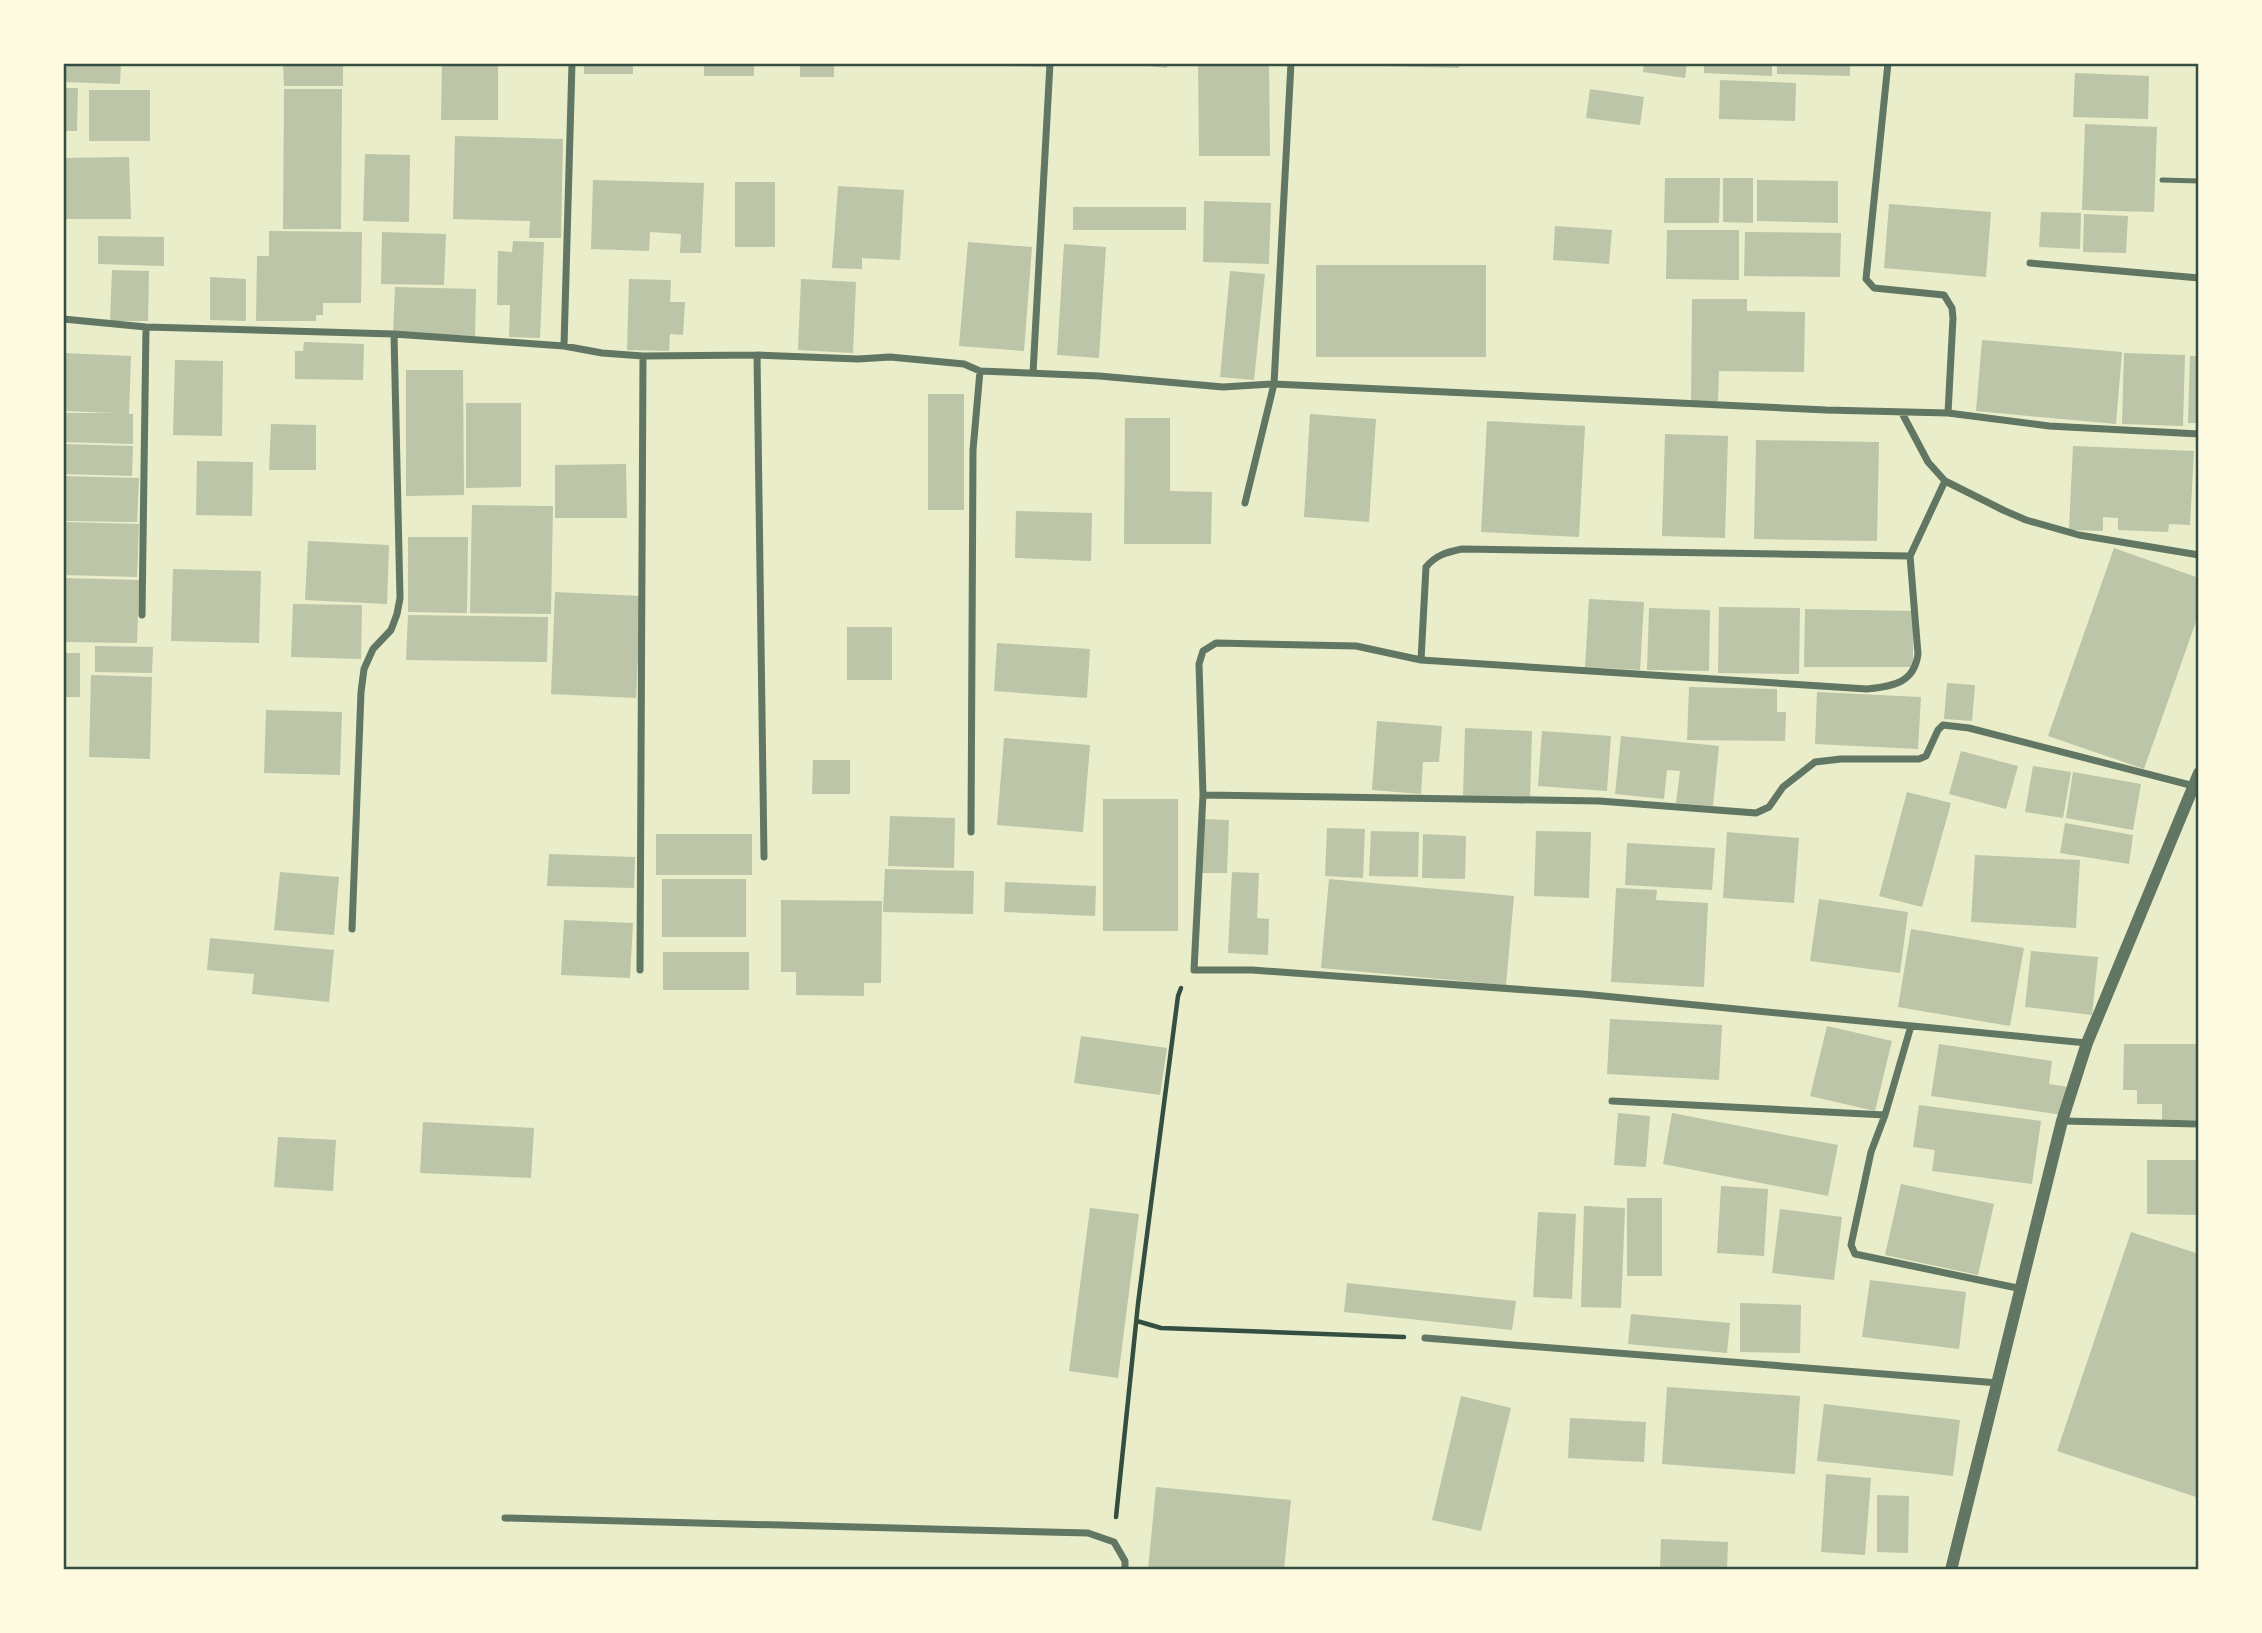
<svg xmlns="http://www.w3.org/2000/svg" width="2262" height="1633" font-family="Roboto,sans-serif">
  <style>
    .building { fill: #bcc5a7 }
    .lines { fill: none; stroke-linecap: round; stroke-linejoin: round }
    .path { stroke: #344e41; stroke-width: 4.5 }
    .service { stroke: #617663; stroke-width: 5 }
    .minor { stroke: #617663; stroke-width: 7 }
    .tertiary { stroke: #617663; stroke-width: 12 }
    .neatline { fill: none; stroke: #344e41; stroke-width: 2.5 }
  </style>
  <rect width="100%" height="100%" fill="#e9edc9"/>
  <path class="building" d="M63,63H121L120,84L63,82Z
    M283,63H343V86H284Z
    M442,63H498V120H441Z
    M584,63H633V74H584Z
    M704,63H754V76H704Z
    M800,63H834V77H800Z
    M961,63H1049L1048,67L961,65Z
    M1139,63H1167V68L1139,65Z
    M1198,63H1269L1270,156H1199Z
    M1348,63H1459V68L1348,65Z
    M1644,63H1687L1685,78L1643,72Z
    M1704,63H1772V76L1704,73Z
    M1777,63H1850V76L1777,74Z
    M2075,73L2149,76L2148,119L2073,117Z
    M1720,80L1796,83L1795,121L1719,119Z
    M63,88H78L77,131H63Z
    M284,89H342L341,229H283Z
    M1590,89L1644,97L1640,125L1586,118Z
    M89,90H150V141H89Z
    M2085,124L2157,127L2154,212L2082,210Z
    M455,136L563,139L561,238H529L530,221L453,219Z
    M365,154L410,155L409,222L363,221Z
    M129,157L131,219H63V158Z
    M1665,178H1720L1719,223H1664Z
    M1723,178H1753V223L1723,222Z
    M593,180L704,183L701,253H680L681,234L650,232L649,251L591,249Z
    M1757,180L1838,181V223L1757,221Z
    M735,182H775V247H735Z
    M838,186L904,190L900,260L862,258V269L832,268Z
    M1204,201L1271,203L1269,264L1203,262Z
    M1889,204L1991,212L1986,277L1884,268Z
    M1073,207H1186V230H1073Z
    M2041,212L2081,213L2080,249L2039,247Z
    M2084,214L2128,216L2126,253L2083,252Z
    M1555,226L1612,230L1609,264L1553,260Z
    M1667,230H1739V280L1666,279Z
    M269,231L362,232L361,303H323V315H316V321H256L257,256H269Z
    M382,232L446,234L444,285L381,284Z
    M1745,232L1841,233L1840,277L1744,276Z
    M98,236L164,237V266L98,264Z
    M513,241L544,242L540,338L509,337L510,305H497L498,251L512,252Z
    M968,242L1032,247L1024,351L959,346Z
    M1064,244L1106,247L1099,358L1057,355Z
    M1316,265H1486V357H1316Z
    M112,270L149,271L148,321H110Z
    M1230,271L1265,274L1254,380L1220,377Z
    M210,277L246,279V321L210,320Z
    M629,279L671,280L670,302H685L683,335L670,334L669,351L627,350Z
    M801,279L856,282L853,353L798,350Z
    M395,287L476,289L475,336L393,334Z
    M1692,299H1747V311L1805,312L1804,372L1719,371L1718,401H1691Z
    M1982,340L2122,352L2116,424L1976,411Z
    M304,342L364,344L363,380L295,379V351H303Z
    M64,353L131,356L129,414H133V444L63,442V413H114L63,411Z
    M2124,353L2185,355L2183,426L2122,424Z
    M2190,356H2199V423H2188Z
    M175,360L223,361L222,436L173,435Z
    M406,370H463L464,495L406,496Z
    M928,394H964V510H928Z
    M466,403H521V487L466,488Z
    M1310,414L1376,419L1369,522L1304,517Z
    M1125,418H1170V491L1212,492L1211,544H1124Z
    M1487,421L1585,426L1579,537L1481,532Z
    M271,424L316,425V470H269Z
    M1665,434L1728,436L1725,538L1662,536Z
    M1756,440L1879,442L1877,541L1754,539Z
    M63,444L133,446L132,476L63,474Z
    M2073,446L2194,451L2190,525L2169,524L2168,532L2118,530V518L2103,517V531L2069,530Z
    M197,461L253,462L252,516L196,515Z
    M626,464L627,518H555V465Z
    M63,476L139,478L137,522L63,521Z
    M472,505L553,506L551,614L470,613Z
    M1016,511L1092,513L1091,561L1015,558Z
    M63,522L139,524L137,577L63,575Z
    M408,537H468L467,613L408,612Z
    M308,541L389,545L387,604L305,600Z
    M2114,548L2199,578V613L2144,769L2048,736Z
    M173,569L261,571L259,643L171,641Z
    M63,578L139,580L137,643L63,642Z
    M555,592L641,596L636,698L551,694Z
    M1589,599L1644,602L1640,670L1585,667Z
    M293,604L362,605L361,659L291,657Z
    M1719,607L1800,608L1799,674L1718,673Z
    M1649,608L1710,610L1709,671L1647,670Z
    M1805,609L1913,611V667H1804Z
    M408,615L548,617L547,662L406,660Z
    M847,627H892V680H847Z
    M997,643L1090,649L1087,698L994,691Z
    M95,646L153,647L152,673L95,672Z
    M63,653H80V697H63Z
    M91,675L152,677L150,759L89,757Z
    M1947,683L1975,685L1972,721L1944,719Z
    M1689,687L1777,689V712H1786L1785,741L1687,740Z
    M1817,692L1921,697L1918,749L1815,744Z
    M266,710L342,712L340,775L264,773Z
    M1377,721L1442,726L1439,762H1423L1421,794L1372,790Z
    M1465,728L1532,731L1530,799L1463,797Z
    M1542,731L1611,736L1607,791L1538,786Z
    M1621,736L1719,746L1713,806L1676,803L1680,771L1667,770L1664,799L1615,794Z
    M1004,738L1090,745L1083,832L997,825Z
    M1961,751L2018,766L2006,809L1949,794Z
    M813,760H850V794H812Z
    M2033,766L2071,772L2063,818L2025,812Z
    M2073,772L2141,784L2133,830L2066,818Z
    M1907,792L1951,803L1922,907L1879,896Z
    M1103,799H1178V931H1103Z
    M890,816L955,818L954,868L888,866Z
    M1203,819L1229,820L1227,873H1201Z
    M2065,823L2133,835L2129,864L2060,853Z
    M1327,828L1365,829L1363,878L1325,876Z
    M1371,831L1419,832L1418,877L1369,876Z
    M1536,831L1591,832L1589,898L1534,896Z
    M1727,832L1799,838L1794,903L1723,898Z
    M656,834H752V875H656Z
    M1423,834L1466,836L1465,879L1422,878Z
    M1627,843L1715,848L1712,890L1625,885Z
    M549,854L635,857L634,888L547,886Z
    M1975,855L2080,860L2076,928L1971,922Z
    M885,869L974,871L973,914L883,912Z
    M280,872L339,877L334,935L274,930Z
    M1232,872L1259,873L1257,918L1269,919L1268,955L1228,953Z
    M662,879H746V937H662Z
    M1329,879L1514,896L1506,985L1321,968Z
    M1005,882L1096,886L1095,916L1004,912Z
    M1616,888L1657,890L1656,900L1708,903L1704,987L1611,982Z
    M1819,899L1908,912L1900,973L1810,961Z
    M781,900L882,901L881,983H864V996L796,995V972H781Z
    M564,920L633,923L630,978L561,975Z
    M1911,929L2024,948L2010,1026L1898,1007Z
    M210,938L334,950L329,1002L252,994L254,974L207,970Z
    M2031,951L2098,957L2092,1015L2025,1007Z
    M663,952H749V990H663Z
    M1610,1019L1722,1025L1719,1080L1607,1074Z
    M1827,1026L1892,1041L1875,1111L1810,1096Z
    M1081,1036L1167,1048L1160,1095L1074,1083Z
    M1939,1044L2052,1061L2049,1084L2068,1087L2063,1115L1931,1096Z
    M2124,1044H2199V1120H2162V1104H2137V1090H2123Z
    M1919,1105L2041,1121L2032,1184L1932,1171L1935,1150L1913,1147Z
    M1618,1113L1650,1116L1646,1167L1614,1165Z
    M1672,1113L1838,1145L1828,1196L1663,1164Z
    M423,1122L534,1128L531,1178L420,1173Z
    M278,1137L336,1140L333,1191L274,1187Z
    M2147,1160H2199V1215L2147,1214Z
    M1901,1184L1994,1204L1978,1275L1885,1255Z
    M1721,1186L1768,1189L1764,1256L1717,1253Z
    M1627,1198H1662V1276H1627Z
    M1584,1206L1625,1208L1621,1308L1581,1307Z
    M1090,1208L1139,1214L1118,1378L1069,1371Z
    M1780,1209L1842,1217L1834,1280L1772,1273Z
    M1538,1212L1576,1214L1572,1299L1533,1297Z
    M2131,1232L2199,1254V1498L2057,1451Z
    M1870,1280L1966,1292L1959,1349L1862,1337Z
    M1347,1283L1516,1301L1512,1330L1344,1312Z
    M1740,1303L1801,1305L1800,1353L1740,1352Z
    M1631,1314L1730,1323L1727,1353L1628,1344Z
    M1667,1387L1800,1396L1795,1474L1662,1464Z
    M1461,1396L1511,1408L1481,1531L1432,1520Z
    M1824,1404L1960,1420L1953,1476L1817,1461Z
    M1570,1418L1646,1422L1644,1462L1568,1458Z
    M1826,1474L1871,1478L1865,1555L1821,1552Z
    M1156,1487L1291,1500L1284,1570H1148Z
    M1877,1495L1909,1496L1908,1553L1877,1552Z
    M1661,1539L1728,1542L1727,1570H1660Z"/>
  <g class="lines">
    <path class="path" d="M1137,1321L1161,1328L1404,1337
      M1116,1517L1138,1304L1178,996L1181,988"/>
    <path class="service" d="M2162,180L2199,181"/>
    <path class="minor" d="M1888,63L1866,279L1874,288L1944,295L1952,308L1953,318L1948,413
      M2030,263L2199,278
      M63,319L146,327L394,334L564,346L602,353L643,356L757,355L858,359L890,357L964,364L980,371L1099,376L1223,387L1274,384L1826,410L1948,413L2049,426L2199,434
      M564,346L572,63
      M757,355L764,857
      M1033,373L1050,63
      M1902,413L1928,462L1945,481L2003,510L2026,520L2079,535L2199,555
      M1945,481L1910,556L1462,549C1447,552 1436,555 1426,567L1421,660L1356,646L1216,643L1203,651L1199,664L1203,795L1194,970H1252L1583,994L2087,1043
      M1245,503L1274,384L1291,63
      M142,615L146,327
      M1421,660L1867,689C1892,686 1914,684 1918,654L1910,556
      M1203,795L1599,801L1756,813L1769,807L1783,787L1815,762L1841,759H1919L1926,756L1938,730L1943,725L1969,728L2194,786
      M971,832L973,450L980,371
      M352,929L361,692L364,669L373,649L391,630L397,614L400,598L394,334
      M640,970L643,356
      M1911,1026L1885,1115L1871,1152L1851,1245L1855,1254L2022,1289
      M1612,1101L1885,1115
      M2062,1121L2199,1124
      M1425,1338L1999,1383
      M505,1518L1088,1533L1114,1542L1125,1561V1570"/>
    <path class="tertiary" d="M1951,1570L2062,1121L2087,1043L2199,773"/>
  </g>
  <rect width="2262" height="1633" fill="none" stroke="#fefae0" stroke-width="130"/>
  <rect x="65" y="65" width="2132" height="1503" class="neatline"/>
</svg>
